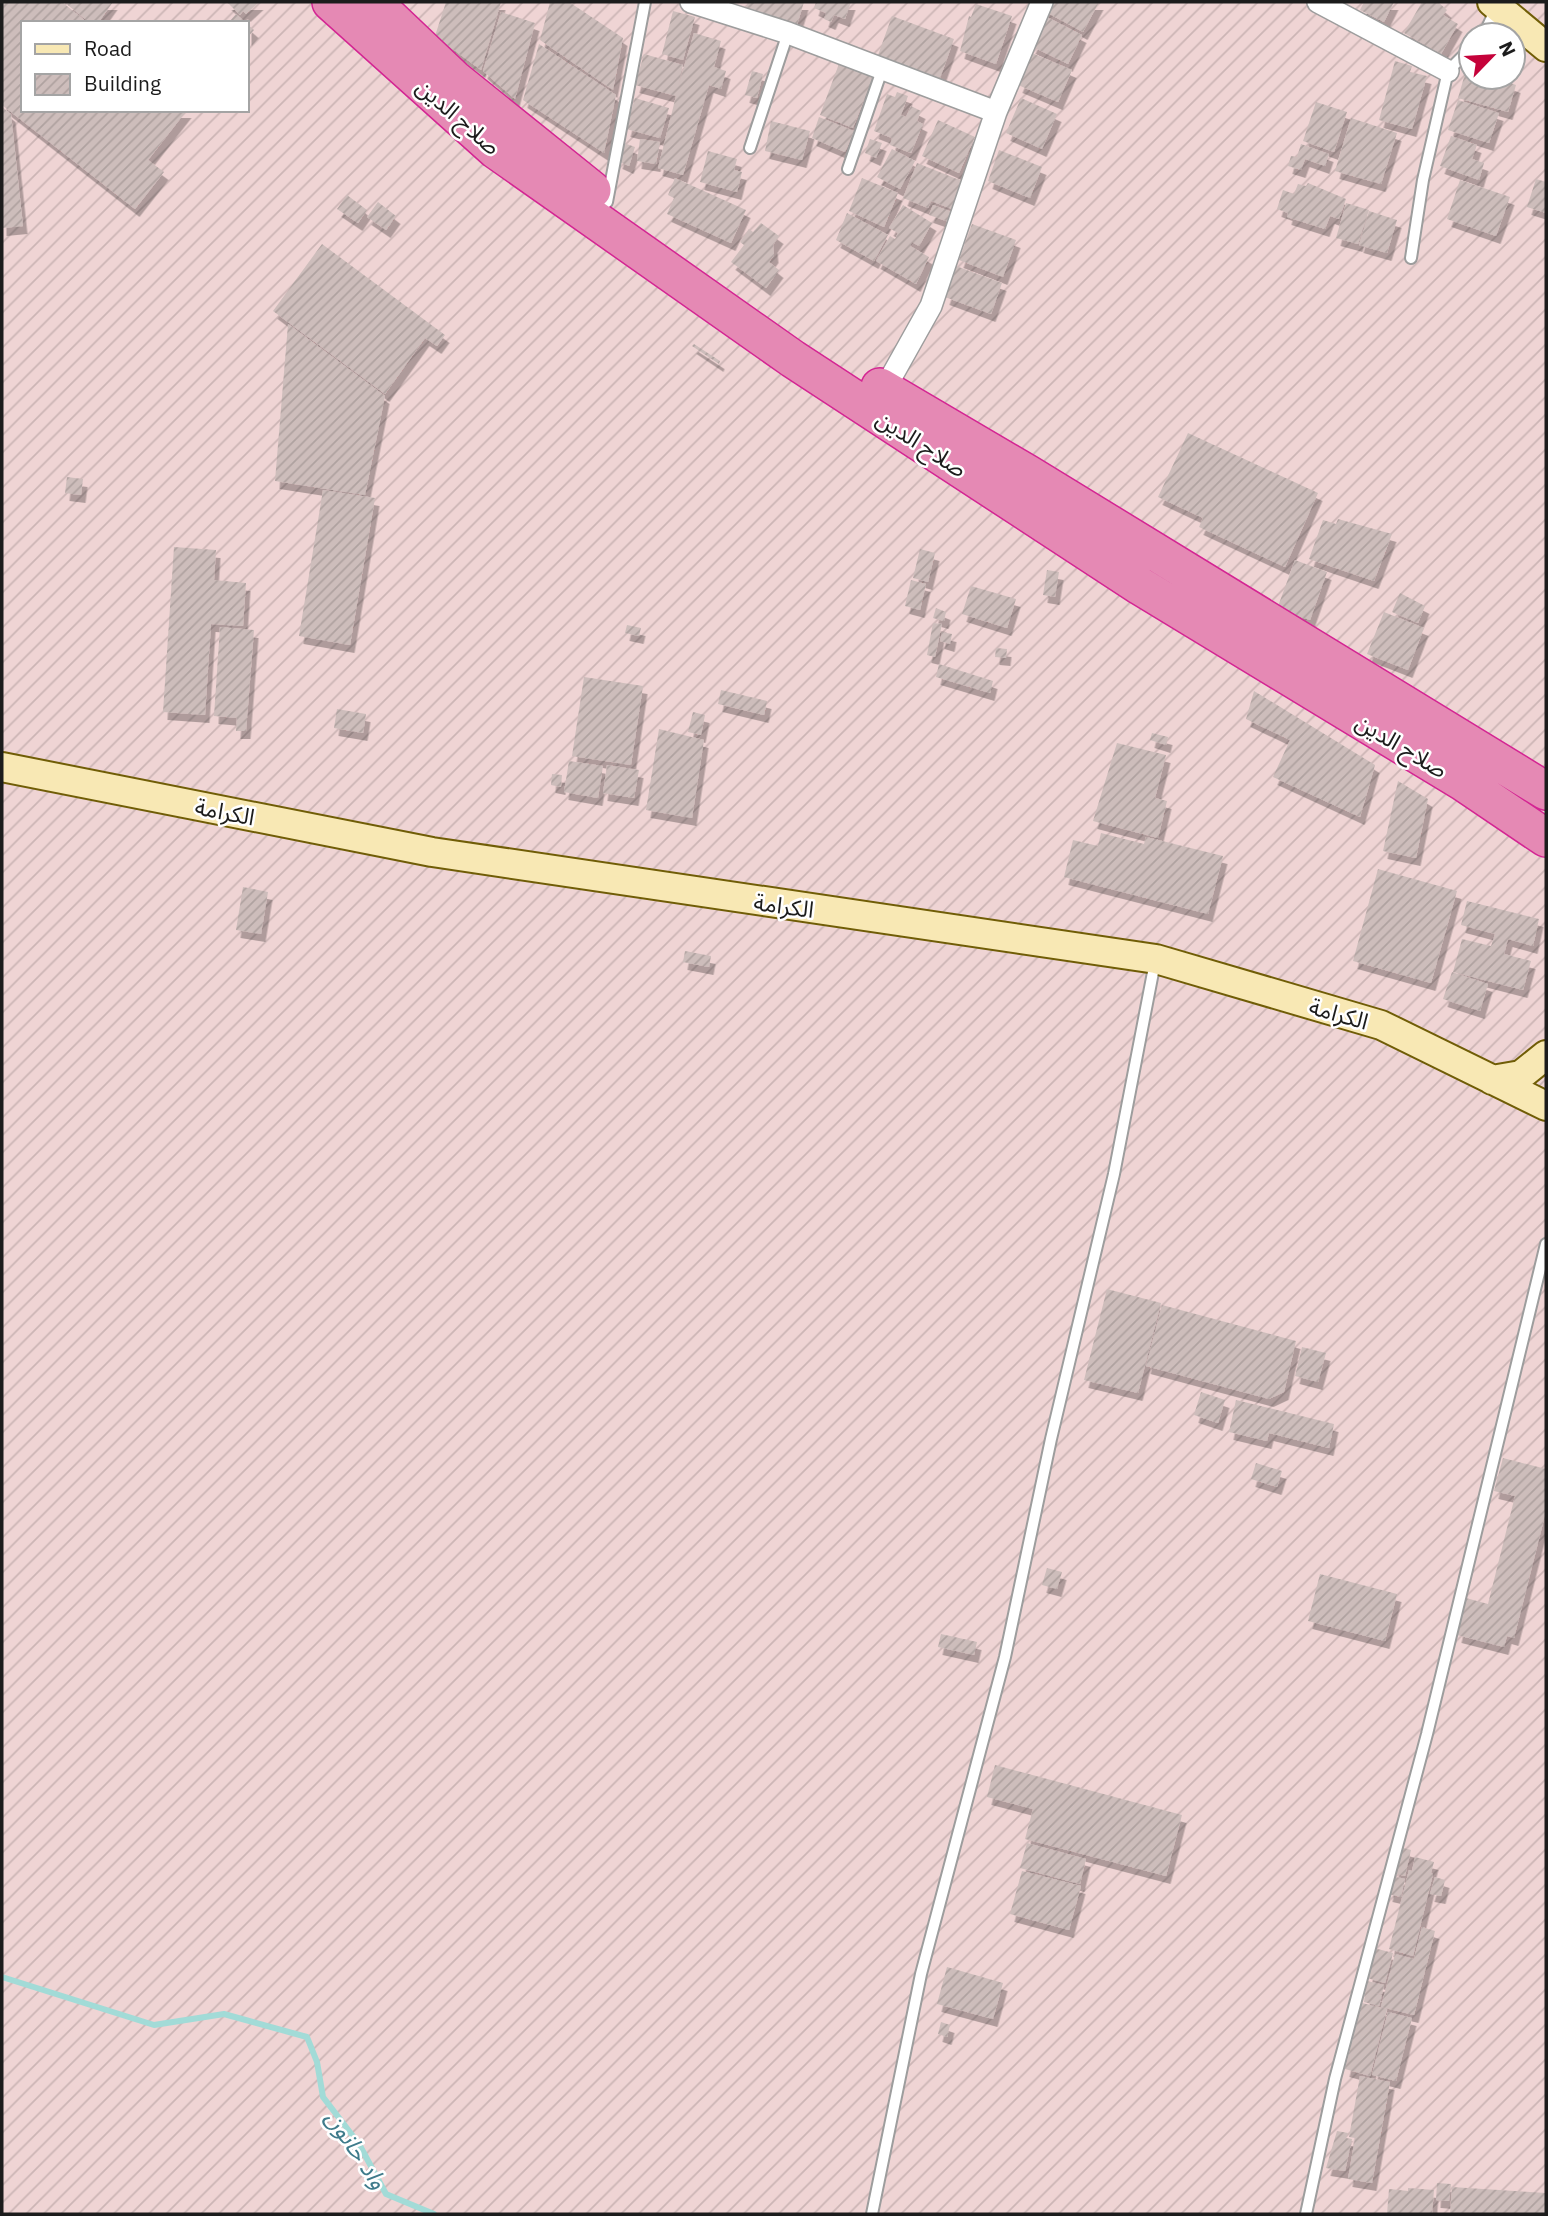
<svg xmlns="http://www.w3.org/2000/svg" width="1548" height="2216" font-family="'IBM Plex Sans','Noto Sans Arabic',sans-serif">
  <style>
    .military { fill: url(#military-furrows); fill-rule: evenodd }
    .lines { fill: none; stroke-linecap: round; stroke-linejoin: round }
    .stream { stroke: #a2dbd7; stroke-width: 6 }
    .building { fill: url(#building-hatch); filter: url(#shadow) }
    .lane-casing { stroke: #9d9d9d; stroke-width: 14 }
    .street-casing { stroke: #9d9d9d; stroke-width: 24 }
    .secondary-casing { stroke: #705d06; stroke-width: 32 }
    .highway-casing { stroke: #d42593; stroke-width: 40 }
    .lane { stroke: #fff; stroke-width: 10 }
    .street { stroke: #fff; stroke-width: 21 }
    .secondary { stroke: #f8e8b4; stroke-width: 28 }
    .highway { stroke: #e589b4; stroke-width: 37 }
    .labels { text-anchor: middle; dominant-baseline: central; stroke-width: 5; stroke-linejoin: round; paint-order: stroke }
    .street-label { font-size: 23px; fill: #1c1c1c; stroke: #fff }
    .water-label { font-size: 24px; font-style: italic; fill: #3f7b8b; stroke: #fff }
  </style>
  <defs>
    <pattern id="military-furrows" width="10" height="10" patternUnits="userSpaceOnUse" patternTransform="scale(1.75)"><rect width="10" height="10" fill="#efd4d4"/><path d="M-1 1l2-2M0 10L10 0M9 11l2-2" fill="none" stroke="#ccb5b5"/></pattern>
    <pattern id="building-hatch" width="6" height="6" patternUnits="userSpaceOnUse" patternTransform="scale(1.75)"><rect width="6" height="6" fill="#cdbdbb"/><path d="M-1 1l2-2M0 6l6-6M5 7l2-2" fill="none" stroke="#afa2a0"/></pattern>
    <filter id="shadow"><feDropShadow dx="4.5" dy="8" stdDeviation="0" flood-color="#0004"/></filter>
  </defs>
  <rect width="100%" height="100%" fill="#ede6e1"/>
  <path class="military" d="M2,2H1546V2214H2ZM23,23H247V110H23ZM1471,35H1513V77H1471Z"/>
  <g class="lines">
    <path class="stream" d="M2,1977L154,2025L224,2014L307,2037L317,2062L323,2097L359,2144L386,2194L434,2214"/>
  </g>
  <path class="building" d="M2,2H62L88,23H23V110H187L148,160L164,172L135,209L2,105Z
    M64,2H113L98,23H90Z
    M227,2H259L246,14L243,11L240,15Z
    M446,2H501L481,70L435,36Z
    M550,2H569L623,38L613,90L540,40Z
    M748,2H804L796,28L745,11Z
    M816,2H851L845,19L834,15L831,22L824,19L826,13L814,8Z
    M1046,2H1099L1083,32L1042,10Z
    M1364,2H1394L1384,22L1360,10Z
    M1422,2H1438L1447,10L1443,15L1458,24L1441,54L1404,33Z
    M976,4L1012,16L996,64L960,51L969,16L971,17Z
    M673,11L695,17L683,60L662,54Z
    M501,12L535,23L515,99L483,71Z
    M236,14L246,23H228Z
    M892,16L954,39L939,81L877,58Z
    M1045,16L1082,35L1068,64L1031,46Z
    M247,24L254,30L247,38Z
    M694,33L721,41L714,67L726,71L721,89L709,85L683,175L658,168L676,96L635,85L644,54L683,65L678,87Z
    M539,44L616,95L604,153L523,100Z
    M1032,53L1072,70L1058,102L1018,85Z
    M1471,53V77H1506L1505,81L1516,85L1508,112L1458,98Z
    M840,61L874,74L853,128L820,115Z
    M1395,61L1412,66L1410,72L1427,76L1412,129L1379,120Z
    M752,71L763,74L757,98L745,95Z
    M897,92L908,96L901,115L906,117L911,106L921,111L917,121L923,124L911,153L890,145L892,138L874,131L887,94L895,97Z
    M635,98L669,108L660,138L626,129Z
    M1021,98L1057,114L1042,149L1006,133Z
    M1458,100L1499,113L1489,143L1448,130Z
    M1316,102L1347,112L1334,152L1303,141Z
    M2,107L11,114L23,226L2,228Z
    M819,117L854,131L845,152L812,138Z
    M1351,118L1397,133L1381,184L1335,171Z
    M938,120L975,137L959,173L922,156Z
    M771,121L810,131L802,160L765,151Z
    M1451,136L1477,145L1472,159L1484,163L1479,180L1440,166Z
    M640,139L660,142L656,164L637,161Z
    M870,139L882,143L876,158L865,153Z
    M624,143L635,147L629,166L618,161Z
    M1301,144L1329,154L1325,166L1305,159L1301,170L1288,166L1291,156L1297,157Z
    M892,149L915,161L900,189L877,177Z
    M999,150L1042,167L1030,198L988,181Z
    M708,151L737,159L734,170L742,172L737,192L700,182Z
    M917,163L962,181L952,209L931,201L928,208L903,198Z
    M675,178L746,210L731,243L667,214L674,198L668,195Z
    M862,178L898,193L884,227L849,211Z
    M1536,179L1546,182V213L1527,207Z
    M1460,180L1510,197L1496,236L1447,219Z
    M1308,183L1346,199L1339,219L1330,216L1325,229L1287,217L1288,213L1277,209L1283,190L1294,194L1298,184L1306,186Z
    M347,195L367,210L358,223L337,209Z
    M378,202L396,216L386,230L367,217Z
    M1346,203L1369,210L1358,244L1336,238Z
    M903,205L932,223L919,246L912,242L910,246L929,257L916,284L876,261L890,236L895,239L898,233L889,228Z
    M933,205L955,213L952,223L929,215Z
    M1369,211L1397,220L1387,253L1359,245Z
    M847,213L888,235L874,261L836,240Z
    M761,223L779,236L773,245L774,255L769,262L779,270L766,288L731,262L744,245L740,242L749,229L753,232Z
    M972,224L1016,240L1003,277L959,260Z
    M322,244L445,335L437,346L425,338L385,394L273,311Z
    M956,266L1002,283L991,314L945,297Z
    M288,324L385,396L365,495L275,481Z
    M694,344L720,361L719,364L692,346Z
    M1188,433L1318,493L1285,567L1199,527L1203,518L1158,497Z
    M67,477L83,479L81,495L65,493Z
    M323,490L375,498L350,645L299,636Z
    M1338,519L1392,534L1374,581L1309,559L1323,520L1336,524Z
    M174,547L216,550L214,580L246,583L243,626L211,624L205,715L163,712Z
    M920,549L935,553L928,582L913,578Z
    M1295,560L1327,572L1310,620L1277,609Z
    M1047,570L1059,572L1055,597L1043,595Z
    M911,580L926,584L920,610L905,606Z
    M971,586L1016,599L1007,628L962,614Z
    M1400,593L1425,606L1418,623L1392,612Z
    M936,608L946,612L944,621L933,618Z
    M1384,612L1424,628L1408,670L1367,654Z
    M933,623L942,624L935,657L927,655Z
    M627,625L641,628L639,636L625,633Z
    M220,627L254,630L246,731H236L237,718L214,716Z
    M942,632L952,634L950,644L940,641Z
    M996,648L1007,649L1006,658L995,657Z
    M939,664L993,681L990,693L936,677Z
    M584,677L643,686L631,765L572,756Z
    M721,690L767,701L764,715L718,704Z
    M1254,691L1375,765L1360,817L1273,777L1290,740L1246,719Z
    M337,709L366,714L363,733L334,728Z
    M693,712L705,715L701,735L688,732Z
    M659,729L704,740L692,818L646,810Z
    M1152,733L1168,737L1166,745L1150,740Z
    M1117,743L1166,755L1155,798L1167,801L1158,838L1093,821Z
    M569,761L603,766L598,798L564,792Z
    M607,765L639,770L634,798L603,793Z
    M552,774L562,775L561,787L551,785Z
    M1398,781L1428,799L1416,858L1383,851Z
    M1101,833L1144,844L1146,837L1223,856L1208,914L1064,877L1073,840L1098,846Z
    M1378,869L1457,891L1431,983L1353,961Z
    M243,887L268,892L261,934L236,930Z
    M1467,901L1539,919L1533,946L1508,939L1504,954L1531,961L1523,990L1453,972L1462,939L1491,946L1495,934L1461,925Z
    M685,951L711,956L709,967L683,962Z
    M1452,972L1488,984L1480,1011L1443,999Z
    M1107,1289L1161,1303L1138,1393L1084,1380Z
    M1162,1305L1296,1341L1284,1392L1269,1399L1146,1366Z
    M1302,1347L1326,1353L1318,1382L1295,1376Z
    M1201,1392L1225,1400L1218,1423L1194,1415Z
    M1236,1400L1334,1424L1329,1448L1269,1433L1267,1441L1229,1432Z
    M1503,1458L1546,1469V1511L1514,1638L1507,1636L1504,1647L1457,1635L1466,1598L1488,1604L1515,1496L1494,1491Z
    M1256,1463L1282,1471L1277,1487L1251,1479Z
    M1047,1568L1062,1572L1057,1589L1042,1585Z
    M1320,1574L1397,1594L1385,1641L1308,1621Z
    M941,1634L977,1642L974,1655L938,1647Z
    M995,1765L1182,1815L1166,1876L1025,1839L1033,1809L987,1797Z
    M1027,1843L1086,1859L1080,1884L1020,1868Z
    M1400,1847L1411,1850L1405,1876L1393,1873Z
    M1415,1857L1434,1862L1431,1873L1433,1874L1413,1956L1389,1949L1409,1870L1412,1871Z
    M1022,1871L1081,1886L1069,1930L1010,1914Z
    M1392,1876L1405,1879L1401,1897L1388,1894Z
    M1435,1877L1445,1880L1441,1896L1430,1894Z
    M1422,1927L1435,1931L1414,2015L1381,2007L1395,1954L1414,1959Z
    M1374,1948L1393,1953L1385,1983L1367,1978Z
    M947,1967L1003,1983L993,2019L937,2004Z
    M1367,1981L1384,1985L1382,1994L1373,1993L1382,1995L1379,2006L1364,2002Z
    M1362,2003L1387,2009L1370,2076L1345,2069Z
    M1388,2012L1412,2018L1396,2081L1372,2075Z
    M941,2022L950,2025L947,2037L938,2034Z
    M1360,2076L1390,2082L1372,2183L1348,2179L1355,2138L1349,2137Z
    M1337,2131L1348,2133L1346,2138L1352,2139L1345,2171L1326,2168Z
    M1437,2183L1451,2184L1449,2201L1436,2200Z
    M1452,2187L1546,2193V2214H1450Z
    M1408,2188L1434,2190L1432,2214H1387L1389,2189L1408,2191Z"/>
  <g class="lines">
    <g class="lane-casing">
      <path id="lane" d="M1484,35L1496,8
        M750,148L788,33
        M848,169L882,70
        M607,202L645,2
        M1411,258L1423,180L1448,71L1471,48
        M872,2214L921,1974L1005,1657L1051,1439L1114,1174L1155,962
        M1306,2214L1335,2079L1427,1734L1546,1244"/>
    </g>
    <g class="street-casing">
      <path id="street" d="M691,2L788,33L996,112
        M1318,2L1448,71
        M884,390L931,306L996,112L1042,2"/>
    </g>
    <g class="secondary-casing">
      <path id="secondary" d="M1492,2L1546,47
        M2,767L432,852L1156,959L1381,1025L1546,1106
        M1492,1080L1521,1075L1546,1055"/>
    </g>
    <g class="highway-casing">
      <path id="highway" d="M331,2L496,150L793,359L1140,586L1463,782L1546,838
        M373,2L454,79L592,190
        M880,387L1028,474L1546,791"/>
    </g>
    <use href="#lane" class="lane"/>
    <use href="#street" class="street"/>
    <use href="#secondary" class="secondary"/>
    <use href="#highway" class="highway"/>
  </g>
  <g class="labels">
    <g class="street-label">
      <text transform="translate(459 116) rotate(41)">صلاح الدين</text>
      <text transform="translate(922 443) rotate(33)">صلاح الدين</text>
      <text transform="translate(1402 745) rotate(31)">صلاح الدين</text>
      <text transform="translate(225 811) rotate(11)">الكرامة</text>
      <text transform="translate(784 905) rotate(8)">الكرامة</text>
      <text transform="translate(1339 1013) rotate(16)">الكرامة</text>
    </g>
    <g class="water-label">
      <text transform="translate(357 2149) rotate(56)">واد حانون</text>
    </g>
  </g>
  <rect width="1548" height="2216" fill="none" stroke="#1c1c1c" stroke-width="7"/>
  <rect x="21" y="21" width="228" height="91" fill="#ffffff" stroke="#a4a4a4" stroke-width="2"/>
  <rect x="35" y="44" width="35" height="10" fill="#f8e8b4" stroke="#a4a4a4" stroke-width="2"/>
  <text x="84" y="56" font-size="21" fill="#1c1c1c">Road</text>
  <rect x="35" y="74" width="35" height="21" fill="url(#building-hatch)" stroke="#a4a4a4" stroke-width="2"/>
  <text x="84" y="91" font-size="21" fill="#1c1c1c">Building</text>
  <g transform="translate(1492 56) rotate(65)"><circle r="33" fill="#ffffff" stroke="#a4a4a4" stroke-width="2"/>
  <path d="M0-5L12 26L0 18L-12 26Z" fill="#c5023a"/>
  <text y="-10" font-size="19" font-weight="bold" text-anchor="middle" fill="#1c1c1c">N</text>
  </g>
</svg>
